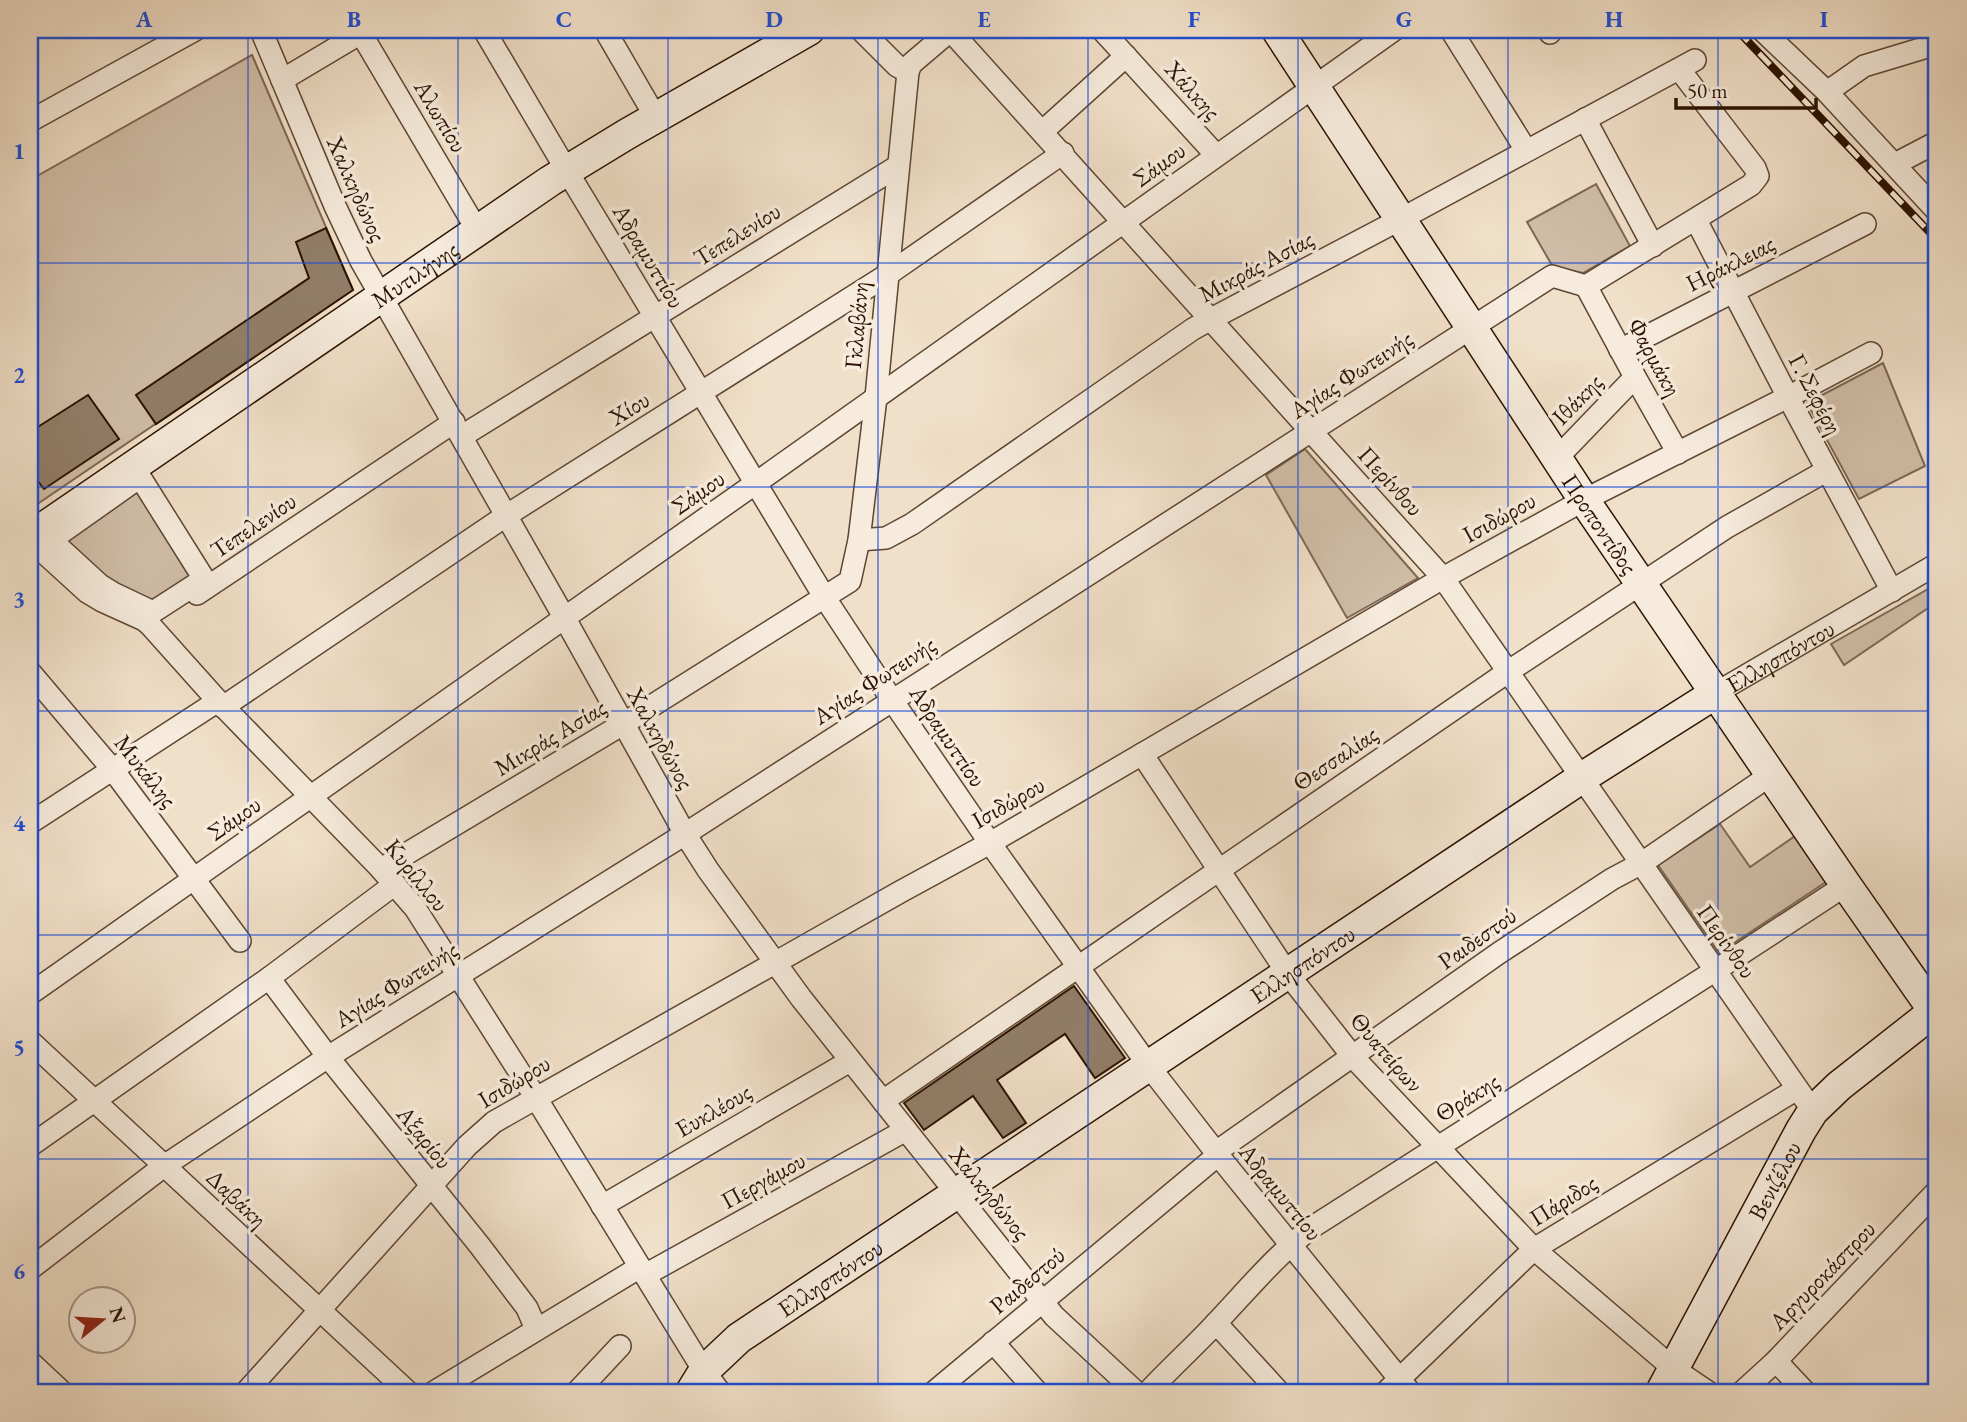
<svg xmlns="http://www.w3.org/2000/svg" width="1967" height="1422" font-family="'EB Garamond',serif">
  <style>
    .green { fill: #d0bda7; stroke: #7e6854; stroke-width: 2 }
    .building { fill: #927e69; stroke: #2c1301; stroke-width: 2 }
    .lines { fill: none; stroke-linecap: round; stroke-linejoin: round }
    .street-casing { stroke: #5d4633; stroke-width: 24 }
    .secondary-casing { stroke: #2c1301; stroke-width: 33 }
    .street { stroke: #f6ebdc; stroke-width: 21 }
    .secondary { stroke: #f6ebdc; stroke-width: 30 }
    .rail-casing { stroke: #2c1301; stroke-width: 8 }
    .rail { stroke: #f6ebdc; stroke-width: 5; stroke-dasharray: 16; stroke-linecap: butt }
    .grid { fill: none; stroke: #1d4ed8; stroke-width: 2; stroke-opacity: 0.55 }
    .labels { text-anchor: middle; dominant-baseline: central; stroke-width: 7; stroke-linejoin: round; paint-order: stroke }
    .street-label { font-size: 24px; fill: #2c1301; stroke: #f6ebdc }
    .neatline { fill: none; stroke: #1d4ed8; stroke-width: 2.5 }
    .grid-label { font-size: 23px; text-anchor: middle; font-weight: bold; fill: #1d4ed8 }
  </style>
  <rect width="100%" height="100%" fill="#f1e0c9"/>
  <filter id="stains"><feTurbulence type="fractalNoise" baseFrequency=".00286" numOctaves="4"/><feColorMatrix values="0 0 0 0 .2 0 0 0 0 .09 0 0 0 0 .02 0 0 0 .5 -.17"/></filter>
  <radialGradient id="worn" r=".72"><stop offset=".6" stop-color="#630" stop-opacity="0"/><stop offset="1" stop-color="#630" stop-opacity=".3"/></radialGradient>
  <path class="green" d="M252,55L353,290L30,509V180Z
    M1596,184L1630,246L1583,273L1553,267L1527,222Z
    M1883,363L1925,466L1859,499L1807,403Z
    M1305,449L1418,578L1347,618L1266,475Z
    M140,482L200,577L152,609L56,541Z
    M1937,584V602L1844,665L1831,644Z
    M1720,824L1750,867L1798,834L1829,880L1719,953L1658,865Z"/>
  <path class="building" d="M326,228L353,290L156,424L136,395L309,278L296,242Z
    M88,395L119,439L44,489L37,480L35,462L30,456V432Z
    M1074,986L1125,1058L1095,1078L1065,1034L997,1080L1026,1123L1003,1138L973,1096L924,1130L904,1103Z"/>
  <g class="lines">
    <g class="street-casing">
      <g id="street">
        <path d="M261,30L335,206L361,261L564,617L685,834L708,870L801,998L1042,1301L1054,1316L1136,1392"/>
        <path d="M359,30L477,230"/>
        <path d="M484,30L567,171L825,598L892,700L990,843L1148,1065L1218,1155L1410,1392"/>
        <path d="M605,30L656,118"/>
        <path d="M861,30L897,66L908,72"/>
        <path d="M950,30L1443,578L1813,1111"/>
        <path d="M1102,30L1216,155"/>
        <path d="M1451,30L1526,150"/>
        <path d="M1548,30L1550,33"/>
        <path d="M1762,30L1827,92L1937,211"/>
        <path d="M282,80L366,30"/>
        <path d="M1827,92L1864,66L1937,44"/>
        <path d="M1585,119L1653,246"/>
        <path d="M30,121L195,30"/>
        <path d="M1043,131L1126,56"/>
        <path d="M1895,164L1937,142"/>
        <path d="M1696,220L1788,397L1892,591"/>
        <path d="M1586,286L1635,377L1678,453"/>
        <path d="M1620,350L1865,224"/>
        <path d="M462,436L898,166"/>
        <path d="M1557,458L1635,377"/>
        <path d="M140,477L204,579L153,612L113,593L100,585L51,540Z"/>
        <path d="M30,540L87,592L102,601L144,620L150,625L218,701L381,869L415,908L536,1098L704,1371L720,1392"/>
        <path d="M859,540L886,538L912,524L1193,329L1211,319L1401,219L1695,60"/>
        <path d="M197,594L454,422"/>
        <path d="M30,672L113,770L240,941"/>
        <path id="s1" d="M1716,693L1937,564"/>
        <path d="M223,707L507,515L887,275L1063,153"/>
        <path d="M1142,754L1288,974L1353,1057L1534,1249L1674,1369L1708,1392"/>
        <path d="M30,823L218,701"/>
        <path d="M381,869L623,724L850,581L859,540L876,397L908,72L911,64L951,30"/>
        <path d="M269,978L328,1057L480,1246L527,1308L536,1329"/>
        <path d="M30,994L756,483L1394,30"/>
        <path d="M30,1041L408,1392"/>
        <path d="M883,1101L1509,671L1727,527L1826,471"/>
        <path d="M30,1146L269,978L395,884"/>
        <path d="M1216,1152L1499,953L1612,879L1642,863L1772,774"/>
        <path d="M602,1206L850,1061"/>
        <path d="M30,1269L164,1166L328,1057L685,834L1552,276L1586,286L1751,185L1758,176L1755,168L1679,69"/>
        <path d="M645,1275L906,1130"/>
        <path d="M1216,1323L1279,1392"/>
        <path d="M993,1342L1037,1392"/>
        <path d="M1776,1361L1805,1392"/>
        <path d="M30,1362L62,1392"/>
        <path d="M246,1392L467,1146L494,1122L900,892L990,843L1443,578L1584,500L1788,397L1871,353"/>
        <path d="M434,1392L640,1267"/>
        <path d="M577,1392L620,1346"/>
        <path d="M934,1392L1218,1155"/>
        <path d="M1148,1392C1170,1368 1195,1346 1217,1322C1249,1288 1277,1254 1314,1226L1716,970L1846,885"/>
        <path d="M1386,1392L1534,1249L1797,1089"/>
        <path d="M1742,1392L1776,1361L1937,1191"/>
      </g>
    </g>
    <g class="secondary-casing">
      <g id="secondary">
        <path id="s2" d="M1277,30L1584,500L1846,885L1934,1011"/>
        <path id="s3" d="M30,537L550,181L627,134L809,30"/>
        <path id="s4" d="M691,1392L704,1371L739,1338L1583,777L1716,693"/>
        <path id="s5" d="M1661,1392L1801,1130L1813,1111L1839,1086L1937,1009"/>
      </g>
    </g>
    <use href="#street" class="street"/>
    <use href="#secondary" class="secondary"/>
    <g class="rail-casing">
      <path id="rail" d="M1737,30L1937,240"/>
    </g>
    <use href="#rail" class="rail"/>
  </g>
  <path class="grid" d="M248,30V1392M458,30V1392M668,30V1392M878,30V1392M1088,30V1392M1298,30V1392M1508,30V1392M1718,30V1392M30,263H1937M30,487H1937M30,711H1937M30,935H1937M30,1159H1937"/>
  <g class="labels">
    <g class="street-label">
      <text transform="translate(1193 90) rotate(48)">Χάλκης</text>
      <text transform="translate(441 116) rotate(59)">Αλωπίου</text>
      <text transform="translate(1159 164) rotate(-36)">Σάμου</text>
      <text transform="translate(357 189) rotate(66)">Χαλκηδώνος</text>
      <text transform="translate(737 234) rotate(-32)">Τεπελενίου</text>
      <text transform="translate(649 256) rotate(59)">Αδραμυττίου</text>
      <text transform="translate(1730 263) rotate(-27)">Ηράκλειας</text>
      <text transform="translate(1256 266) rotate(-28)">Μικράς Ασίας</text>
      <text stroke="none"><textPath href="#s3" startOffset="466">Μυτιλήνης</textPath></text>
      <text transform="translate(856 325) rotate(-85)">Γκλαβάνη</text>
      <text transform="translate(1655 357) rotate(61)">Φαρμάκη</text>
      <text transform="translate(1351 374) rotate(-33)">Αγίας Φωτεινής</text>
      <text transform="translate(1816 394) rotate(62)">Γ. Σεφέρη</text>
      <text transform="translate(1577 399) rotate(-46)">Ιθάκης</text>
      <text transform="translate(629 408) rotate(-32)">Χίου</text>
      <text transform="translate(1391 481) rotate(48)">Περίνθου</text>
      <text transform="translate(698 492) rotate(-35)">Σάμου</text>
      <text transform="translate(1499 517) rotate(-29)">Ισιδώρου</text>
      <text stroke="none"><textPath href="#s2" startOffset="590">Προποντίδος</textPath></text>
      <text transform="translate(253 525) rotate(-34)">Τεπελενίου</text>
      <text stroke="none"><textPath href="#s1" startOffset="74">Ελλησπόντου</textPath></text>
      <text transform="translate(874 680) rotate(-33)">Αγίας Φωτεινής</text>
      <text transform="translate(948 736) rotate(56)">Αδραμυττίου</text>
      <text transform="translate(550 737) rotate(-31)">Μικράς Ασίας</text>
      <text transform="translate(661 738) rotate(61)">Χαλκηδώνος</text>
      <text transform="translate(1335 758) rotate(-34)">Θεσσαλίας</text>
      <text transform="translate(146 771) rotate(52)">Μυκάλης</text>
      <text transform="translate(1008 802) rotate(-30)">Ισιδώρου</text>
      <text transform="translate(234 818) rotate(-35)">Σάμου</text>
      <text transform="translate(417 875) rotate(51)">Κυρίλλου</text>
      <text transform="translate(1477 938) rotate(-35)">Ραιδεστού</text>
      <text transform="translate(1727 941) rotate(55)">Περίνθου</text>
      <text stroke="none"><textPath href="#s4" startOffset="749">Ελλησπόντου</textPath></text>
      <text transform="translate(396 984) rotate(-32)">Αγίας Φωτεινής</text>
      <text transform="translate(1387 1052) rotate(49)">Θυατείρων</text>
      <text transform="translate(514 1081) rotate(-31)">Ισιδώρου</text>
      <text transform="translate(1467 1097) rotate(-32)">Θράκης</text>
      <text transform="translate(713 1110) rotate(-30)">Ευκλέους</text>
      <text transform="translate(425 1137) rotate(51)">Αξαρίου</text>
      <text transform="translate(763 1180) rotate(-29)">Περγάμου</text>
      <text stroke="none"><textPath href="#s5" startOffset="240">Βενιζέλου</textPath></text>
      <text transform="translate(1281 1192) rotate(51)">Αδραμυττίου</text>
      <text transform="translate(990 1193) rotate(51)">Χαλκηδώνος</text>
      <text transform="translate(237 1198) rotate(43)">Δαβάκη</text>
      <text transform="translate(1563 1200) rotate(-32)">Πάριδος</text>
      <text transform="translate(1822 1275) rotate(-46)">Αργυροκάστρου</text>
      <text stroke="none"><textPath href="#s4" startOffset="182">Ελλησπόντου</textPath></text>
      <text transform="translate(1027 1280) rotate(-40)">Ραιδεστού</text>
    </g>
  </g>
  <rect width="1967" height="1422" fill="none" stroke="#f1e0c9" stroke-width="77"/>
  <g transform="translate(102 1320) rotate(72)"><circle r="33" fill="#f6ebdc" stroke="#a59584" stroke-width="2"/>
  <path d="M0-5L12 26L0 18L-12 26Z" fill="#8f2418"/>
  <text y="-10" font-size="19" font-weight="bold" text-anchor="middle" fill="#2c1301">N</text>
  </g>
  <path d="M1676 98v10h140v-10" fill="none" stroke="#2c1301" stroke-width="3.5"/>
  <text x="1687" y="98" font-size="21" fill="#2c1301" stroke="#f6ebdc" stroke-width="5" paint-order="stroke">50 m</text>
  <rect x="38" y="38" width="1890" height="1346" class="neatline"/>
  <g class="grid-label">
    <text x="144" y="27">A</text>
    <text x="354" y="27">B</text>
    <text x="564" y="27">C</text>
    <text x="774" y="27">D</text>
    <text x="984" y="27">E</text>
    <text x="1194" y="27">F</text>
    <text x="1404" y="27">G</text>
    <text x="1614" y="27">H</text>
    <text x="1824" y="27">I</text>
    <text x="19" y="159">1</text>
    <text x="19" y="383">2</text>
    <text x="19" y="607">3</text>
    <text x="19" y="831">4</text>
    <text x="19" y="1055">5</text>
    <text x="19" y="1279">6</text>
  </g>
  <rect width="100%" height="100%" filter="url(#stains)"/>
  <rect width="100%" height="100%" fill="url(#worn)"/>
</svg>
